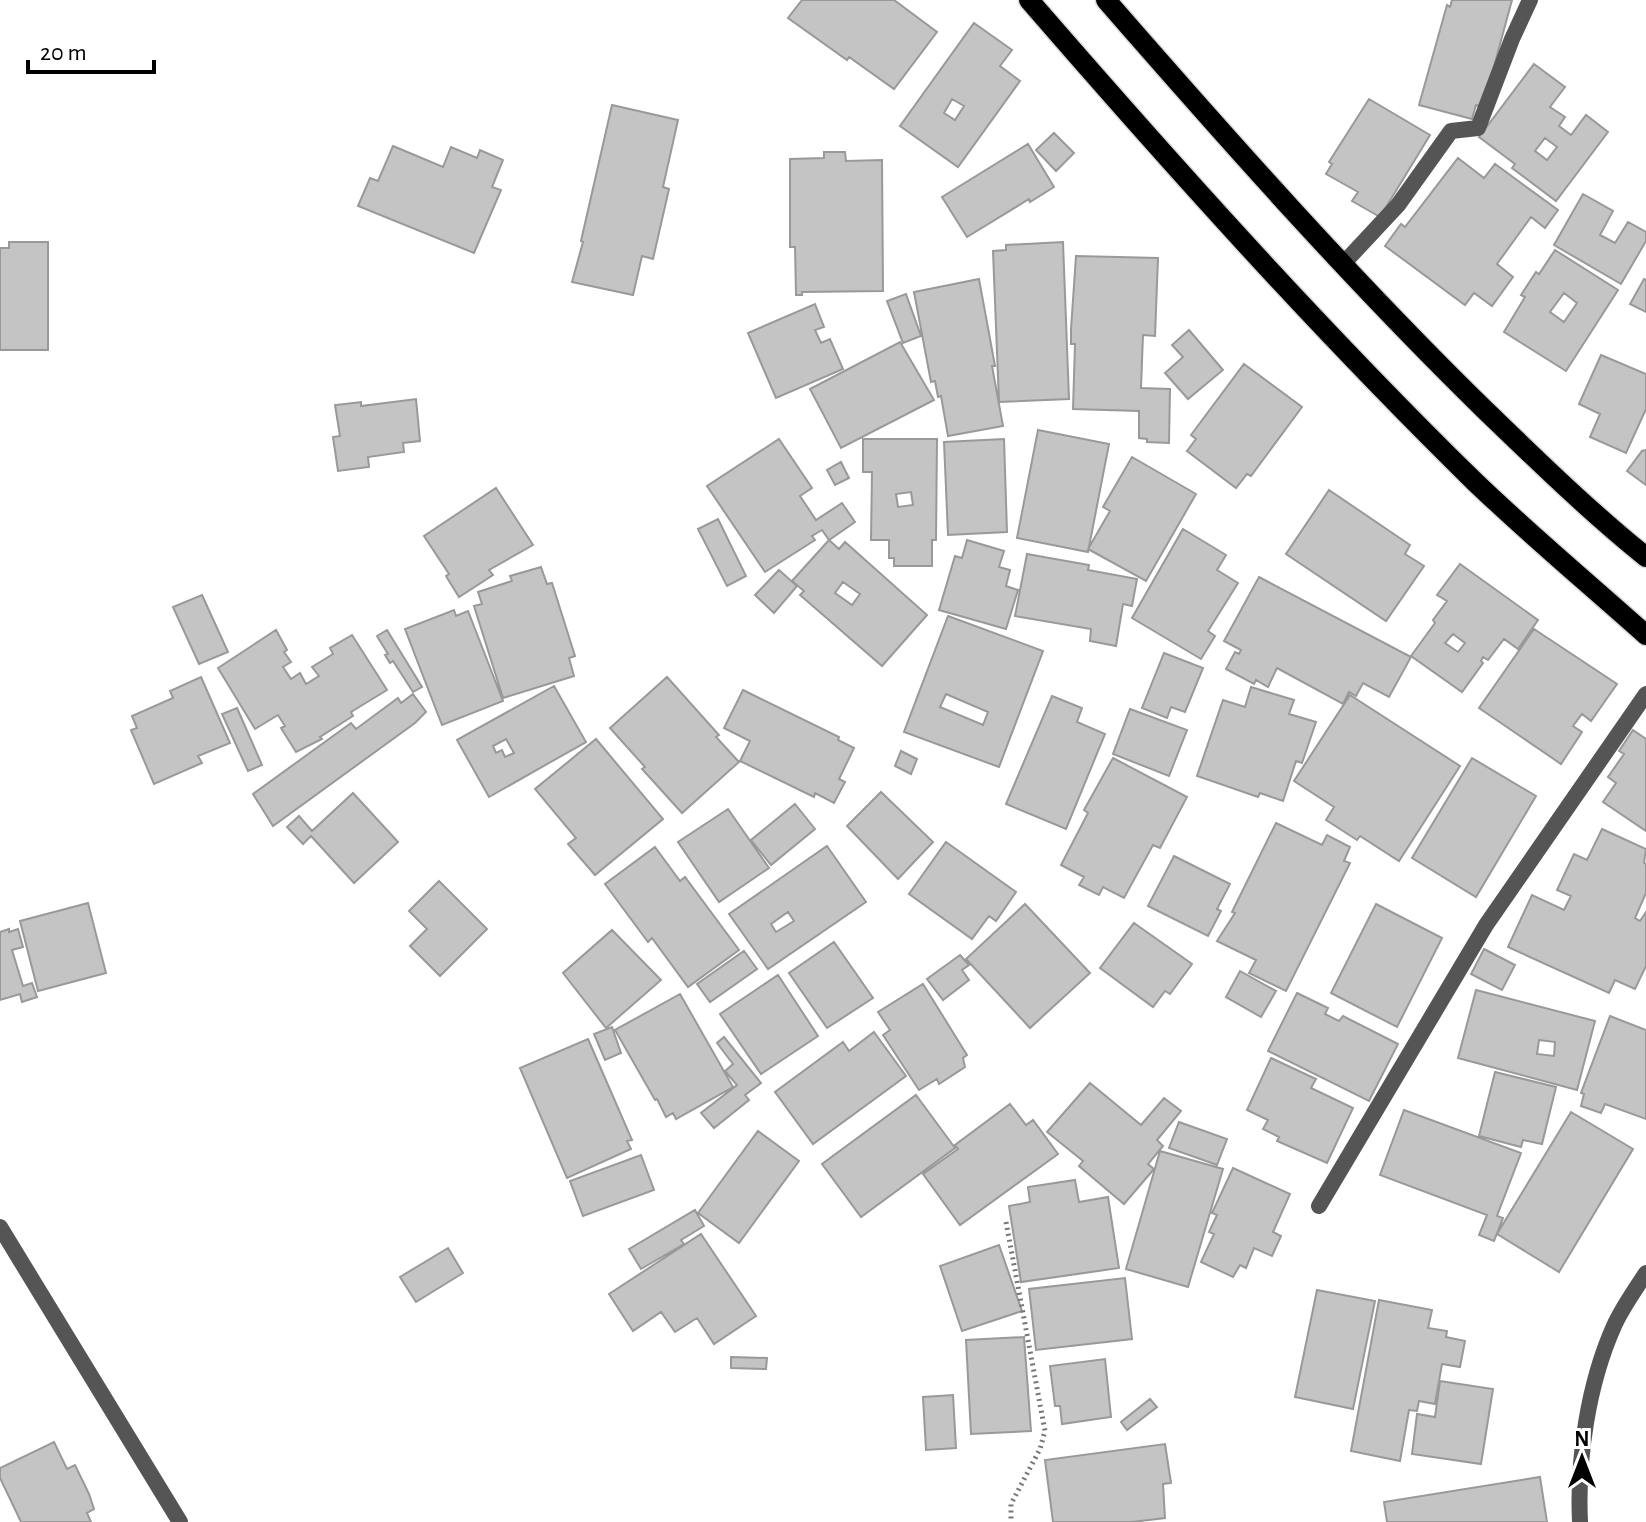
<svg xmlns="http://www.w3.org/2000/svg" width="1646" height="1522" font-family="'Alegreya Sans',sans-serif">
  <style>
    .building { fill: #c4c4c4; stroke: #999; stroke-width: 2; fill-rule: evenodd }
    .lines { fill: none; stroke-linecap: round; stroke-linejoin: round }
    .primary-casing { stroke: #dbdbdb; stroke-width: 23 }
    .path { stroke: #777; stroke-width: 5; stroke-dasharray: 2 4; stroke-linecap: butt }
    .street { stroke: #555; stroke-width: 16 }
    .primary { stroke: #000; stroke-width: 20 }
  </style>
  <rect width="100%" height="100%" fill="#fff"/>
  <path class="building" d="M802,0H894L937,32L894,89L849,57L847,60L788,18Z
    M1452,0H1512L1483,107L1476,105L1472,119L1419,105L1447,5L1450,7Z
    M974,23L1012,50L1000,66L1020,81L958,167L900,126ZM952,99L964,106L955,120L944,113Z
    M1534,64L1565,87L1550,107L1565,117L1559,126L1571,135L1586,115L1608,132L1556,201L1512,168L1515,164L1479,137ZM1545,138L1557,147L1547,160L1535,151Z
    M1369,99L1430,135L1380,217L1352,201L1358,192L1326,174L1332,164L1329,162Z
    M612,105L678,120L663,187L669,189L653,259L642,256L633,295L572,282L583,242L581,241Z
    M1054,133L1074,153L1056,171L1036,150Z
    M1028,144L1054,187L1030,202L1029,199L967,237L942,197Z
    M393,146L443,167L451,147L477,158L480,150L503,160L492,187L501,190L474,253L358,206L370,178L378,181Z
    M824,152H845L846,161L882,160L883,291L802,292V295H796L795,247H790V159L824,158Z
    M1458,158L1484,178L1495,164L1558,210L1545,228L1531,217L1497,264L1513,277L1492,306L1474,293L1465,305L1385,246L1401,224L1405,227Z
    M1583,194L1613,211L1600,235L1615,243L1628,222L1646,232V241L1621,284L1554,245Z
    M9,242H48V350H0V248H9Z
    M1063,242L1069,399L999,402L993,251L1006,250V245Z
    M1555,250L1618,290L1566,371L1504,332L1525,297L1521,295L1536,272L1539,274ZM1564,293L1577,303L1564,322L1550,312Z
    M1076,256L1158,258L1155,336L1143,335L1141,388L1170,389L1169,443L1147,442V439L1139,438V411L1073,409L1075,344H1071V329Z
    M979,279L995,366H992L1003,426L948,436L941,396L938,397L935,381L931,382L914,292Z
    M1644,279L1646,280V312L1630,304Z
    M906,294L921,336L903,343L887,301Z
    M815,304L824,327L815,330L821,343L830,339L843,369L776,398L748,333Z
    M1189,330L1223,370L1188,399L1165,373L1183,357L1172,345Z
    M900,342L934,400L841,448L810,389Z
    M1601,355L1646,374V409L1626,453L1590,437L1600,414L1579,404Z
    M1244,364L1302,407L1251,476L1247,474L1236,488L1187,451L1196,439L1191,435Z
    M416,399L420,441L403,443L404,452L368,457L369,467L338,471L333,437L340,436L335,405L361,402V406Z
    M1038,430L1109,444L1088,552L1017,538Z
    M779,439L812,488L800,496L816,520L842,503L855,522L829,540L822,530L812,536L815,540L765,572L707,486Z
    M863,439H937L936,540H932V566H894V558H889V540H871L872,472H863ZM911,492L913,505L898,507L896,494Z
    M1004,439L1007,532L948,535L944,442Z
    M1646,450V485L1627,471L1642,451Z
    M1132,457L1196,494L1146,581L1088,549L1110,511L1103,507Z
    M841,462L849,478L835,485L827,470Z
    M496,488L533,545L489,570L493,575L459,597L446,576L449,574L424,536Z
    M1329,490L1410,545L1405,554L1424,566L1386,621L1286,554Z
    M718,519L746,576L727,586L698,529Z
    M1183,529L1226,555L1217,570L1238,583L1208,631L1215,636L1201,659L1132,618Z
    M829,540L839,549L845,542L927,615L882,666L800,595L804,591L792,581ZM843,582L860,594L852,605L835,593Z
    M967,540L1004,551L999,567L1010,570L1006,586L1018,590L1006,629L939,610L955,556L962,558Z
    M1027,554L1089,565L1088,570L1137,579L1132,606L1123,604L1116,646L1090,641L1091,629L1015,616Z
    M1460,564L1538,620L1518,649L1504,639L1488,660L1483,657L1481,661L1483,663L1462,692L1411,656L1435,623L1433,620L1447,601L1437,595ZM1453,634L1465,643L1458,652L1445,643Z
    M541,567L547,584L552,583L575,656L569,658L574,676L503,698L474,606L482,604L478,592L512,581L510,576Z
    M779,570L797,586L774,613L755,595Z
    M1259,577L1411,657L1389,697L1363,683L1356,696L1349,692L1343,704L1277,668L1268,687L1256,680L1254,684L1226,669L1235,652L1239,654L1241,650L1224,641Z
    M202,595L228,652L199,664L173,607Z
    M454,610L456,616L468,611L503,701L442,725L405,629Z
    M948,616L1043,651L999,767L904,732ZM946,694L988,712L983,725L940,707Z
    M1534,629L1617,684L1591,721L1582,714L1573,726L1582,732L1561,764L1479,708Z
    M276,630L287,650L284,652L291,662L283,667L291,679L300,673L306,684L319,676L312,667L333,654L330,648L352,635L387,690L351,712L353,716L320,737L322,739L296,752L281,728L285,726L278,715L255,729L218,668Z
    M387,630L422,687L413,692L393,661L390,663L385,655L388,654L377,636Z
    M1164,653L1203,668L1185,712L1171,707L1167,718L1142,708Z
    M201,677L230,743L198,756L202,763L154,784L131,730L137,728L132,716L173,698L170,691Z
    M667,677L719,735L716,737L739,762L682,813L642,769L645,767L610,728Z
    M554,686L586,742L489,797L457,740ZM506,739L514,753L505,757L502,750L496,753L493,746Z
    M1251,687L1294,700L1289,714L1316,722L1302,763L1296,761L1283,801L1260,793L1258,797L1197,776L1223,700L1245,707Z
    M743,690L839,737L838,740L854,748L839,779L845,782L834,803L815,793L814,797L740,761L750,741L724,728Z
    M413,694L426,712L415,723L273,826L253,794L351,723L356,729L398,698L401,703Z
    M1350,695L1460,766L1399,861L1360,836L1357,840L1326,820L1334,807L1294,781Z
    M1052,696L1082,708L1077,722L1105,734L1066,829L1006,804Z
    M237,708L262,765L248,771L222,714Z
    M1130,709L1187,730L1169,776L1113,754Z
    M1633,730L1646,739V831L1603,802L1616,783L1608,777L1624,754L1619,751Z
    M596,739L663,819L595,875L568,844L576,838L535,789Z
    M901,751L917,759L911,774L895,766Z
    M1113,758L1187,797L1160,848L1153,845L1124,898L1103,887L1099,895L1079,885L1084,877L1061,865L1088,813L1084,810Z
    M1472,758L1536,796L1476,897L1412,858Z
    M881,792L933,842L898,879L847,826Z
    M353,793L398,842L354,883L311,836L303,844L287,827L299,816L312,831Z
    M795,804L815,829L771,865L751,840Z
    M728,809L769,868L719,902L678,842Z
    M1276,823L1322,845L1327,835L1350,847L1344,861L1350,863L1286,991L1249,973L1256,960L1217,941L1235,913L1232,912Z
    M1602,829L1646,849L1644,863L1646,864V893L1635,918L1640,921L1646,912V966L1635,989L1615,980L1609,993L1508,947L1532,895L1564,910L1571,896L1557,890L1574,854L1587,860Z
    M946,842L1016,892L996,921L989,916L972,939L909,894Z
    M827,846L866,902L768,969L729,914ZM788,912L794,921L776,932L771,924Z
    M655,847L680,881L685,877L739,950L688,987L652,938L648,942L605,884Z
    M1174,856L1230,884L1217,909L1221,911L1208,936L1148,906Z
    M439,881L487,929L440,976L410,946L427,929L409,911Z
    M88,903L106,973L38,991L20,921Z
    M1025,904L1090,973L1030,1028L966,959Z
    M1376,904L1442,938L1397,1027L1331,993Z
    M1134,923L1192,964L1170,994L1165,991L1153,1007L1100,968Z
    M9,929V932L18,929L23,947L12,950L23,986L32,983L37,997L22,1002L20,994L0,1000V932Z
    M612,930L661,980L606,1028L563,973Z
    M834,942L873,998L827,1028L789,973Z
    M1484,949L1515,965L1502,990L1471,974Z
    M744,951L757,969L710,1002L697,984Z
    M960,955L969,965L962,970L969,980L943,1000L927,979Z
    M1240,971L1276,991L1261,1017L1226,997Z
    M778,975L818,1036L761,1074L720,1014Z
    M923,984L967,1055L963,1058L965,1067L939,1084L937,1079L919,1090L883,1035L890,1030L878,1012Z
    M1476,990L1595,1021L1577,1090L1458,1058ZM1539,1040L1555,1042L1554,1056L1537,1054Z
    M1297,993L1328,1008L1325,1014L1339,1021L1343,1016L1398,1044L1369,1101L1268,1051Z
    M680,994L733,1087L676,1119L673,1113L666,1117L657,1099L655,1100L615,1030Z
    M1610,1016L1646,1030V1119L1605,1104L1601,1113L1581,1106L1584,1094L1581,1093Z
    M612,1027L621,1053L605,1060L594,1034Z
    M874,1032L906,1076L813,1144L775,1092L843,1042L849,1051Z
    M724,1037L761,1083L745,1095L749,1100L714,1128L701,1113L737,1085L725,1071L733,1064L717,1043Z
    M588,1039L632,1140L627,1141L631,1149L567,1178L520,1068Z
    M1271,1058L1316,1079L1311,1088L1353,1108L1327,1163L1277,1141L1279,1137L1263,1129L1268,1120L1247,1110Z
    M1495,1072L1556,1087L1542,1144L1523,1140L1521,1147L1479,1136Z
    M1090,1083L1141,1125L1164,1098L1181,1111L1157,1140L1163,1146L1148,1164L1154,1169L1124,1204L1079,1166L1083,1161L1047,1132Z
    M916,1095L955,1148L861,1217L822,1164Z
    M1010,1104L1026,1125L1033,1120L1058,1154L960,1225L923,1174L958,1149L955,1145Z
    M1404,1110L1521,1153L1497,1216L1503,1218L1494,1241L1479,1235L1487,1215L1380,1175Z
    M1571,1112L1633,1149L1559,1272L1497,1234Z
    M1179,1122L1227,1139L1217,1165L1169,1148Z
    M758,1131L799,1161L739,1243L698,1213Z
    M1160,1151L1223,1169L1188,1287L1126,1269Z
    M641,1155L654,1190L583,1216L570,1181Z
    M1233,1168L1290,1194L1273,1232L1281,1236L1272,1256L1254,1248L1246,1268L1240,1265L1233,1277L1201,1262L1214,1234L1209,1232L1217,1215L1212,1213Z
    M1075,1180L1079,1202L1108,1197L1119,1268L1021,1282L1009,1206L1030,1202L1028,1187Z
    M695,1210L704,1226L681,1240L684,1244L641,1269L629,1249Z
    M701,1234L756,1316L714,1344L697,1318L675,1332L661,1312L633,1331L609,1294Z
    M999,1245L1022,1311L962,1331L940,1266Z
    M448,1248L463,1273L416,1302L400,1277Z
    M1125,1278L1132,1339L1036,1350L1029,1289Z
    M1317,1290L1375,1301L1353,1409L1295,1397Z
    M1379,1300L1432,1310L1428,1328L1447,1331L1446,1337L1465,1341L1460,1367L1442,1364L1435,1404L1419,1401L1417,1411L1409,1410L1400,1461L1351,1451Z
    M1024,1337L1031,1431L971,1434L966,1340Z
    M731,1357L767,1358L766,1369L731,1368Z
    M1105,1359L1111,1417L1062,1424L1060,1406H1055L1050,1366Z
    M1440,1381L1493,1389L1481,1464L1412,1454L1417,1414L1435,1417Z
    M953,1395L956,1448L926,1450L923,1397Z
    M1150,1399L1157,1407L1127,1430L1121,1422Z
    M54,1442L67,1469L75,1465L89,1494L94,1509L87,1513L91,1522H21L0,1478V1468Z
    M1165,1444L1171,1483L1163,1484L1165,1518L1132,1522H1053L1045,1460Z
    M1540,1477L1547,1522H1387L1384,1502Z"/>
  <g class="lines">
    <g class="primary-casing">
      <path id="primary" d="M1029,0C1172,165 1318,328 1474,481C1529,534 1589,584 1646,635
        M1106,0C1228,140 1352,280 1485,410C1538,461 1589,511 1646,557"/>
    </g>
    <path class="path" d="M1006,1222L1045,1431L1040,1449L1011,1504V1522"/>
    <path class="street" d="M1343,264L1398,205L1451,131L1478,128L1512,39L1530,0
      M1319,1206L1486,925L1646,694
      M0,1227L180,1522
      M1580,1522C1577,1459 1588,1384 1614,1326C1622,1308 1635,1290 1646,1273"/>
    <use href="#primary" class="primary"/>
  </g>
  <g transform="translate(1582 1458)" stroke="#ffffff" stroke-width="6" paint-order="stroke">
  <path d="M0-6L14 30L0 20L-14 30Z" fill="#000000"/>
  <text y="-12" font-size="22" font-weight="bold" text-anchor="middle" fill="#000000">N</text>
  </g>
  <path d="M28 60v12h126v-12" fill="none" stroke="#000000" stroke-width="4"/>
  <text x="40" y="60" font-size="24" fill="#000000" stroke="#ffffff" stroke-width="6" paint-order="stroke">20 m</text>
</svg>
